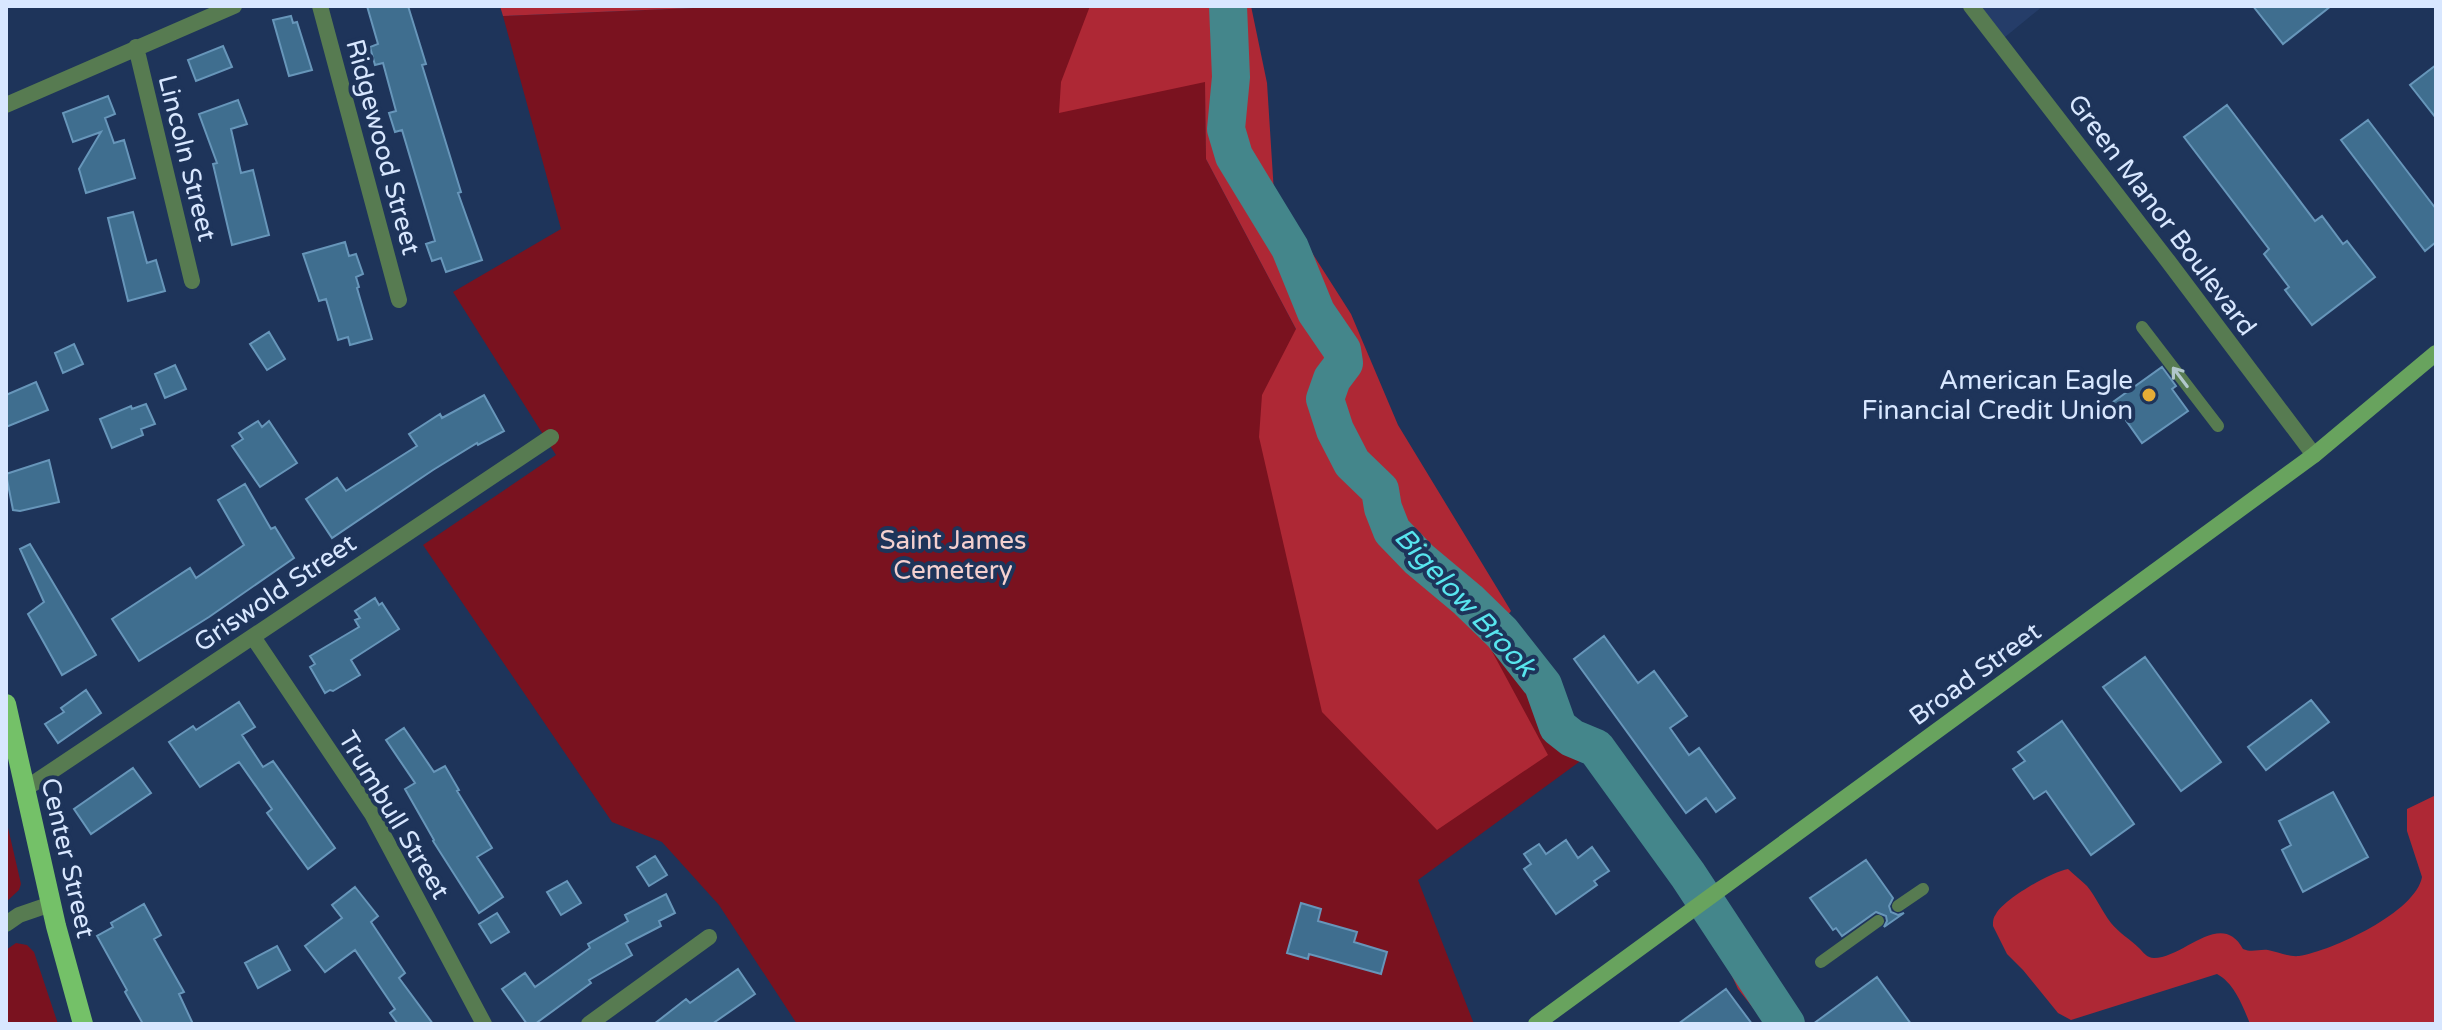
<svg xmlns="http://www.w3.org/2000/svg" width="2442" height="1030" font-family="'Varela Round',sans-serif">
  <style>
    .built { fill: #253d69 }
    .green { fill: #7a121f }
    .forest { fill: #ae2835 }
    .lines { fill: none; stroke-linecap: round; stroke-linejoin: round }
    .river { stroke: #44868b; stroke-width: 38 }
    .building { fill: #3f6e8f; stroke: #6796ba; stroke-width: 2 }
    .lane { stroke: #577b51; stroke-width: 12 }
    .street { stroke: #577b51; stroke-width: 16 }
    .secondary { stroke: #68a35e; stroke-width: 16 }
    .primary { stroke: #74c168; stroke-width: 20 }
    .oneway { stroke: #b1c7cb }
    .poi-dot { fill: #e6ac36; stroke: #1e345a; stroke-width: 3 }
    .labels { text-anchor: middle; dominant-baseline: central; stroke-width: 8; stroke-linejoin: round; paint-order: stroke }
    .street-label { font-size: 26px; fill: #d8e7ff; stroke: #1e345a }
    .poi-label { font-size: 26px; fill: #d8e7ff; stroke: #1e345a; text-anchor: end }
    .park-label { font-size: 26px; fill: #f4d0cf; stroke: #1e345a }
    .water-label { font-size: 28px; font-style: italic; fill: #58e5ee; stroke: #1e345a }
  </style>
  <rect width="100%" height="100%" fill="#1e345a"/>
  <path class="built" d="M1971,6H2043L1999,42Z"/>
  <path class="green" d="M742,6H1205L1206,159L1317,369L1511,646L1590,754L1418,880L1474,1024H797L719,905L662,842L612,822L423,545L556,455L453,292L561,229L503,16Z
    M6,819L21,884L19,890L6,902Z
    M16,943L27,945L34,952L58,1024H6V950Z"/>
  <path class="forest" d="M500,6H742L503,16Z
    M1090,6H1251L1267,83L1274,193L1351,314L1398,425L1511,611L1487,642L1548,755L1437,830L1322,712L1259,437L1262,395L1296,329L1206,159L1205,82L1059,113L1061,82Z
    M2436,795V1024H2250C2243,1006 2234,983 2217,974L2071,1020L2058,1013L2023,970L2007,954L1993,926C1993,921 1993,918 1996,914C2004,899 2051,872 2068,869C2074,875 2081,880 2087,886C2096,897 2102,911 2111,923C2119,933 2130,939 2139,948C2143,952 2147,958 2154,958C2184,958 2221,909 2243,949C2252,953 2259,949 2268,950C2278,952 2288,957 2299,956C2332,951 2416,912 2422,877L2407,831V809Z
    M1746,937L1755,943L1764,961L1805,1024H1766L1738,989L1726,963L1740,940Z"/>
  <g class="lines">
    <path class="river" d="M1228,6L1231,77L1226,129L1234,156L1290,248L1316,312L1342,350L1344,363L1332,379L1325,399L1335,430L1352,463L1380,490L1383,508L1392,531L1419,559L1468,600L1502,633L1543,685L1558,727L1572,738L1596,748L1688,875L1786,1024"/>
  </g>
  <path class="building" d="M367,6H408L426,64L422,65L461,192L458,193L482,260L446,272L441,258L432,261L426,244L435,241L402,130L395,132L389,113L396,111L383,63L375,65L370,47L378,44Z
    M2253,6H2331L2283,44Z
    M291,16L293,23L297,22L312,70L289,76L273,20Z
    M223,46L232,67L196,81L188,60Z
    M2436,65V118L2410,85Z
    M108,96L115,114L105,118L114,143L124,140L135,178L86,193L79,169L101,132L73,142L63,113Z
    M238,100L247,124L231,129L241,173L253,170L269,235L232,245L213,164L217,163L199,114Z
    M2227,105L2315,221L2322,216L2343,244L2347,241L2375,277L2312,325L2285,290L2289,287L2264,254L2269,249L2184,137Z
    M2368,120L2436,209V242L2425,251L2341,140Z
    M133,212L147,263L156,260L165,291L128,301L108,218Z
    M345,242L349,256L356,254L363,274L356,277L359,287L357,288L372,339L350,345L348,337L338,340L326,299L319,301L303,254Z
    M269,332L285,359L267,370L250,344Z
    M74,344L83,364L63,373L55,353Z
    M175,365L186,389L165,398L155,374Z
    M2162,367L2176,386L2172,389L2188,411L2142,443L2113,402Z
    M36,382L48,410L6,427V395Z
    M484,395L504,431L478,445L477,443L433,470L332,538L306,499L337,478L346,491L417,446L409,434L440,414L442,418Z
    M146,404L155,424L141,429L143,435L112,448L100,419L131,406L132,409Z
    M258,421L262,427L269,421L297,463L260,487L232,446L243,439L239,433Z
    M49,460L59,502L20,511L13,510L6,474Z
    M245,484L271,529L275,527L294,558L209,617L139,661L112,619L190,568L196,578L244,545L218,500Z
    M30,544L96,655L62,675L28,614L44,602L20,549Z
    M375,598L379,605L382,603L399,629L351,660L360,675L333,691L330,690L325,693L310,667L315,664L310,656L359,627L355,620L360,618L355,611Z
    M1604,636L1638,683L1654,671L1687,716L1670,728L1689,755L1699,748L1735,798L1716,812L1706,798L1686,813L1574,659Z
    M2145,657L2221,762L2181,791L2103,687Z
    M86,690L101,713L58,743L45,724L64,712L61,708Z
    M2311,700L2329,722L2266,770L2248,747Z
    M239,702L255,727L242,735L263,767L273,761L335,848L308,869L267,813L272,809L239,762L200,787L169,742L193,726L196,730Z
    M2062,721L2134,824L2091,855L2046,791L2034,799L2013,769L2025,761L2018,752Z
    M404,728L434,772L445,766L459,790L457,791L492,848L477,857L503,897L479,913L433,841L434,840L405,789L415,783L386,740Z
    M133,768L151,793L91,834L74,809Z
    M2333,792L2368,857L2303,892L2282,850L2291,845L2279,821Z
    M1566,840L1578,858L1592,847L1609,871L1594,881L1597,885L1556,914L1524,869L1531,864L1524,854L1539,844L1546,854Z
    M655,856L667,875L649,886L637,867Z
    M1866,860L1893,898L1889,906L1891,912L1898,915L1904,913L1884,927L1887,921L1886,916L1876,912L1842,936L1836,928L1833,930L1810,898Z
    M567,881L581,903L561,915L547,892Z
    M355,887L378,916L371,922L405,973L399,978L433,1024H398L390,1013L395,1009L355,950L325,972L305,946L342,918L332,905Z
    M666,894L675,913L659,921L661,926L626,944L632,955L589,980L591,983L535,1024H527L502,989L525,973L535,987L590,948L588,944L628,921L625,915Z
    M1301,903L1321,909L1318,921L1357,932L1354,942L1387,952L1381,974L1309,954L1308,959L1287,953Z
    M144,904L161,935L154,939L184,992L179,994L193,1024H143L125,992L127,990L97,936L113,927L111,923Z
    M497,913L509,932L491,943L479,924Z
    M277,946L290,970L258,988L245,963Z
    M738,969L755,994L712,1024H654L686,999L690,1003Z
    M1877,977L1911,1024H1813Z
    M1726,989L1752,1024H1678Z"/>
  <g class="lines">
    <path class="lane" d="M2142,327L2218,426
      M1898,906L1923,889
      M1821,962L1878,921"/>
    <path class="street" d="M320,6L399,300
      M1971,6L2168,261L2314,455
      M136,47L192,281
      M6,105L234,6
      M253,637L372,814L484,1024
      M25,789L551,437
      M6,924L19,915L51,904
      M589,1024L709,937"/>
    <path class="secondary" d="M1536,1024L2314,455L2436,353"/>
    <path class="primary" d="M6,704L56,926L83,1024"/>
  </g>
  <defs><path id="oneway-shaft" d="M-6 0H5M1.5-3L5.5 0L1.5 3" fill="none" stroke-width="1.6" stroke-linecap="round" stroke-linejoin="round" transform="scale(2)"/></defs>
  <use class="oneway" href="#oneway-shaft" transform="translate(2180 377) rotate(-127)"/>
  <circle class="poi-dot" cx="2149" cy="395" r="8"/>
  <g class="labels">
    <g class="street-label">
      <text transform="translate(383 147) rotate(75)">Ridgewood Street</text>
      <text transform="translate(187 158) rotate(76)">Lincoln Street</text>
      <text transform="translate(2162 215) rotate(53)">Green Manor Boulevard</text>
      <text transform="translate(275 593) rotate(-34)">Griswold Street</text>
      <text transform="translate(1975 674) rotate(-36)">Broad Street</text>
      <text transform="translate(394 815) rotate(59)">Trumbull Street</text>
      <text transform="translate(68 858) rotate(77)">Center Street</text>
    </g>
    <g class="poi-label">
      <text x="2133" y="380">American Eagle<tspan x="2133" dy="30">Financial Credit Union</tspan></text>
    </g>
    <g class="park-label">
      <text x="953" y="540">Saint James<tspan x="953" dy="30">Cemetery</tspan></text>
    </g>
    <g class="water-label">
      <text transform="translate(1465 602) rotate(47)">Bigelow Brook</text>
    </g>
  </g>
  <rect width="2442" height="1030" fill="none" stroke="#d8e7ff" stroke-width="16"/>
</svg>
